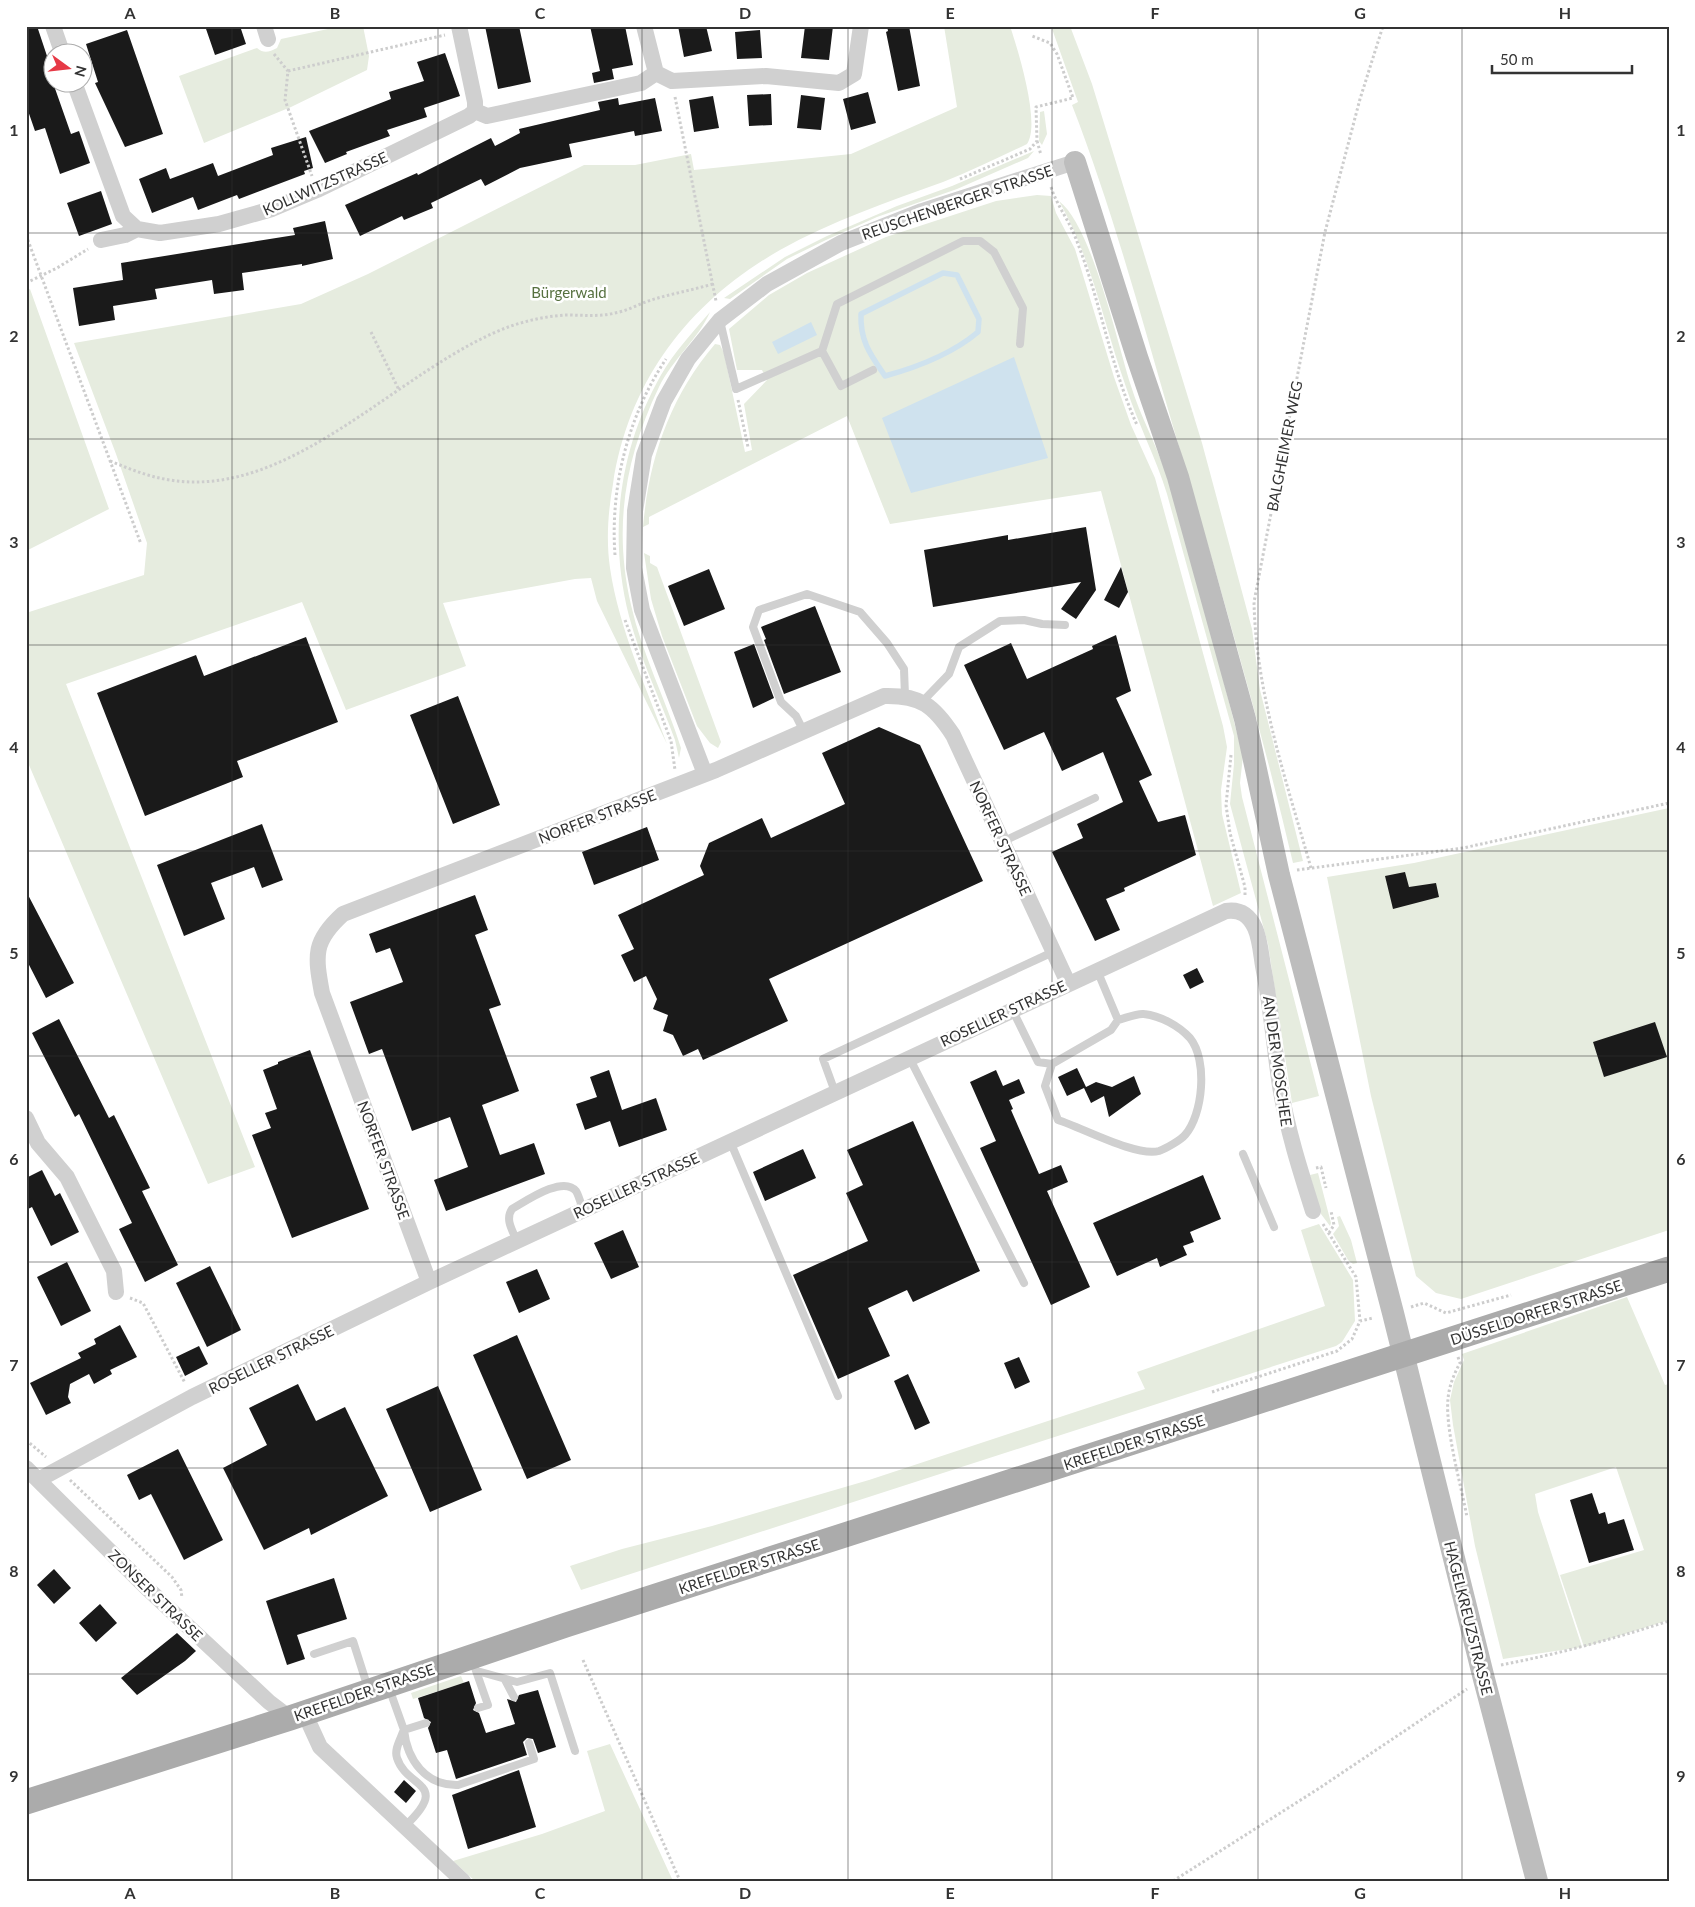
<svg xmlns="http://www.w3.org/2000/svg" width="1695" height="1907" font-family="Lato,sans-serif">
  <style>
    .green { fill: #e6ecdf }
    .water { fill: #cfe2ee }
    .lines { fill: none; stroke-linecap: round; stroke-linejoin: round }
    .stream { stroke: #cfe2ee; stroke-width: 5.5 }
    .building { fill: #1a1a1a }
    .path { stroke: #cdcdcd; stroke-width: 3; stroke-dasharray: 2.5 2.5; stroke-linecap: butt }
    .lane { stroke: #d0d0d0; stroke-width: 8 }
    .street { stroke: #d0d0d0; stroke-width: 16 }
    .secondary { stroke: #bdbdbd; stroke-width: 22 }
    .primary { stroke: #ababab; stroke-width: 25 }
    .grid { fill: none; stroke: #333; stroke-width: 1; stroke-opacity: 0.55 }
    .labels { text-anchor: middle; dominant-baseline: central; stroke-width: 5; stroke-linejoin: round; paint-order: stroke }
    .street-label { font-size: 15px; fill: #333; stroke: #fff }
    .park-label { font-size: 15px; fill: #56703f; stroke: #fff }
    .neatline { fill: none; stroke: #333; stroke-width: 2 }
    .grid-label { font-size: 16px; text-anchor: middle; font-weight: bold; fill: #333 }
  </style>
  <rect width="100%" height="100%" fill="#fff"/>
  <path class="green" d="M342,26H363L369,56L367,70L291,107L204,143L179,76L257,48C264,54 269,52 277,48L281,39Z
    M944,26H1010C1018,50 1041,124 1027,144C1000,157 971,171 943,182C887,202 832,221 780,250C689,302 629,380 613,484C608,512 606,540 610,568C619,629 646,686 667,744L597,601L591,578L575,579L443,603L466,666L346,710L302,602L66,684L255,1167L208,1184L26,758V613L144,575L147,543L116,454L74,343L301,304L368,274L584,165H635L691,154L694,170L851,154L957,107Z
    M1051,26H1070L1092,84L1202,443L1252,629L1260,690L1303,861L1293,863C1258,714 1215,569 1172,423C1141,316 1112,208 1072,105L1078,102Z
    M1044,111L1047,134L1042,145L1039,141L1040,112Z
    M1034,151L1028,158L957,189L877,217L826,240L787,259L730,299L724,298L785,257L827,236L897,206L952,186Z
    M1037,195L1051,196L1056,213L1075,249L1114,377L1131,425L1155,478L1223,726L1227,747L1221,790L1222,814L1241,893L1213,906L1101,491L890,524L847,416L649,517V524L643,527C649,458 670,397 715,344L720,345L724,353L745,452L752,450L744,404L767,380L762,370H737L729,329L769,295L807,273L886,237L996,201Z
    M1059,201C1092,226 1117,342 1131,386C1140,415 1155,442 1165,471C1195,564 1218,661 1243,756L1240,783L1242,797L1319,1096L1292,1103L1268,944L1230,804L1234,764V736L1167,494C1156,458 1138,424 1126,387C1104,325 1092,259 1059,201Z
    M30,289L109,509L26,551V291Z
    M710,312C699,338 672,360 659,387C625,458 613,527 631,605C642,654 666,700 681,748L679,758L675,740C660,699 640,658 629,616C608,534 619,449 661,375C674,352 693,332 710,312Z
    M644,553L650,556V563L657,567L721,742L718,748L710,743L697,726L662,636L651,599Z
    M1669,808V1230L1461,1299L1436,1293L1416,1276L1371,1096L1327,877L1414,863Z
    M1318,1173L1331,1223L1330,1226L1321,1214L1310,1175Z
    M1340,1216L1351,1240L1357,1263L1353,1264L1348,1260L1333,1234L1339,1226L1337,1217Z
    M1319,1224L1353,1280L1355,1321L1342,1342L1336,1346L581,1590L570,1566L622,1549L712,1526L869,1480L1145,1389L1137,1372L1325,1306L1301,1230Z
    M1627,1297L1665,1385L1669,1384V1620L1584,1647L1560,1575L1644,1550L1616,1467L1535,1494L1538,1512L1582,1647L1503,1659L1475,1546L1453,1425L1450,1400L1454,1382L1464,1360L1462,1354Z
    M461,1676L464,1683L413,1699L411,1693Z
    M610,1744L673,1881H475L453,1861L542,1834L605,1811L587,1751Z"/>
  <path class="water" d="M811,322L817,335L778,354L772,342Z
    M1014,357L1048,458L911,493L882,418Z"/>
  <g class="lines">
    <path class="stream" d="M943,273L957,275L979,319L978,332C952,354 918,367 885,376C870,354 860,341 861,314Z"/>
  </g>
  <path class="building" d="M26,26H37L48,59L45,60L71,134L79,131L90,163L60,174L45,128L35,131L26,105Z
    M205,26H240L246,44L215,55Z
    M485,26H519L531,82L498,89Z
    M590,26H608L609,29L625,26L633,65L612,69L614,79L594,83L592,73L600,71Z
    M678,26H706L712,51L684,57Z
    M805,26H833L829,60L801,58Z
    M887,26H909L920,86L898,91L886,32L888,31Z
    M127,30L163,134L125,147L95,83L98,82L86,44Z
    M760,30L762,58L737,59L735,32Z
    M445,53L460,96L424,108L427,117L387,130L390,136L346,152L347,154L325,163L309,131L391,99L389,92L424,81L417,62Z
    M868,92L876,123L851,130L843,99Z
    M771,94L772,125L749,126L747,95Z
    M801,95L825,98L821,130L797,128Z
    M713,96L719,128L694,132L689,100Z
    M618,98L619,105L655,98L662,131L635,136L634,131L569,144L572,157L520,168L485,186L481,179L431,203L433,208L404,220L402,216L360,236L345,205L417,173L418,175L491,138L495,146L520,133L519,129L600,110L598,102Z
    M306,137L313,168L304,171L305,174L239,199L237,195L198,210L193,197L152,213L139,179L166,168L170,179L213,163L218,176L273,155L271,148Z
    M101,191L112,224L79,236L67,203Z
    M325,221L333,259L302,266V264L242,273L244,290L214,294L212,280L155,289L157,299L113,306L115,320L79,326L73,288L123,280L121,263L295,235L293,228Z
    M1086,527L1096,590L1076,619L1061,609L1081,582L933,607L924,550L1008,535V540Z
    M1121,567L1128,592L1119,608L1104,600Z
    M709,569L725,609L684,626L668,586Z
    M815,606L841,672L784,694L764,640L766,639L761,627Z
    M1116,635L1131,691L1116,698L1152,775L1139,781L1158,822L1185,815L1196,855L1124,888L1125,891L1106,899L1120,930L1095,941L1052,852L1083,838L1077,824L1123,802L1103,752L1062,771L1044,732L1004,750L964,665L1011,643L1027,679L1093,649L1092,646Z
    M306,637L338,722L237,761L243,777L145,816L97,693L196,655L204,676Z
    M754,644L774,698L753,708L734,652Z
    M458,696L500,805L453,824L410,715Z
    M879,727L920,745L983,881L769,979L788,1021L703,1060L698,1049L683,1056L673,1035L663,1031L668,1015L653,1009L657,999L646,976L634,982L621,955L634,949L618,915L704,875L700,866L709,843L762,818L771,838L845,804L822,753Z
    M262,824L283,880L262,888L254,867L211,883L225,919L184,936L157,865Z
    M647,827L659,860L594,885L582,852Z
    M1405,872L1409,887L1436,883L1439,897L1393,909L1385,876Z
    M26,891L74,983L46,998L26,959Z
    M475,895L488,930L475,935L501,1005L489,1009L519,1091L482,1105L500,1155L534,1143L545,1174L446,1211L434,1180L468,1167L450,1117L412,1131L382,1049L369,1054L350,1002L403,982L390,948L376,953L369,934Z
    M1197,968L1204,982L1190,989L1183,975Z
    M59,1019L109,1118L114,1115L150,1188L142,1191L178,1265L145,1282L119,1229L132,1223L79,1114L75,1117L32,1033Z
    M1655,1022L1667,1057L1604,1077L1593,1042Z
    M310,1050L369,1209L292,1238L252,1135L271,1128L265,1113L277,1109L263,1070L278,1064V1062Z
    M1077,1068L1086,1087L1096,1082L1112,1087L1134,1076L1141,1094L1109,1117L1104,1096L1091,1103L1084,1088L1067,1096L1058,1077Z
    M609,1070L622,1110L656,1098L667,1130L619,1147L610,1121L585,1130L576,1104L597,1097L590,1077Z
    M996,1070L1003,1086L1019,1079L1025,1093L1009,1100L1013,1109L1011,1110L1039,1174L1061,1165L1068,1182L1047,1191L1090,1287L1051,1305L980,1148L996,1141L970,1082Z
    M913,1121L980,1271L913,1302L907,1290L868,1308L890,1356L838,1379L793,1275L868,1241L846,1193L863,1185L847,1150Z
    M803,1149L816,1178L765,1201L753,1172Z
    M42,1170L55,1196L60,1193L79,1232L51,1246L32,1207L26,1210V1178Z
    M1203,1175L1221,1219L1190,1232L1194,1242L1183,1246L1187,1255L1160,1267L1157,1258L1117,1276L1093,1223Z
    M623,1230L639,1267L611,1279L594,1243Z
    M67,1262L91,1311L61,1326L37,1277Z
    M210,1266L241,1330L207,1347L176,1283Z
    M537,1269L550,1299L519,1313L506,1282Z
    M120,1325L137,1357L110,1370L112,1374L94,1384L89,1374L70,1384L68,1397L71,1403L46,1415L30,1383L81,1358L78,1353L96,1344L94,1339Z
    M517,1335L571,1460L527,1479L473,1355Z
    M199,1346L208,1364L185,1376L176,1357Z
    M1019,1357L1030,1382L1015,1389L1004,1363Z
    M908,1374L930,1423L915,1430L894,1381Z
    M298,1384L316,1421L345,1407L388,1496L311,1535L309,1528L264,1550L223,1468L267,1445L249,1408Z
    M438,1386L482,1490L430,1512L386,1409Z
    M178,1449L223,1540L184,1560L151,1494L139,1500L127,1475Z
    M1592,1493L1599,1514L1605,1512L1608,1524L1624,1519L1634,1550L1589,1563L1570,1500Z
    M54,1569L71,1588L54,1604L37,1585Z
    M334,1578L347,1619L297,1635L305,1659L287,1665L266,1601Z
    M100,1604L117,1623L96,1642L79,1623Z
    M177,1633L196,1651L185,1661L137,1695L121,1678Z
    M469,1681L476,1703L473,1710L479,1713L486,1733L515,1724L507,1699L516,1702L519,1695L538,1690L556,1747L538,1753L533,1739L527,1738L523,1742L527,1755L456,1779L447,1750L436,1753L428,1728L431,1722L424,1718L418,1698Z
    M519,1770L536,1827L468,1849L452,1795Z
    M404,1780L416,1791L406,1803L394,1792Z"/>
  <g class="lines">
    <path class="path" d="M274,54L288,71L285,100L312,176
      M288,71L445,35
      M675,97L716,301
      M1037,141L1041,155
      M960,179L1030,149L1037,141L1036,107L1073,98L1057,54L1050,43L1032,36
      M1051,187C1057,206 1069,220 1076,239C1100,299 1110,365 1137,425
      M26,235L141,544
      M26,283L57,268L88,249
      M371,332L399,390
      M738,400L748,447
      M110,461C130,469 149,477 170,480C294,500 402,365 511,326C529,320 548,316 566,315C583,315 599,317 615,313C627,311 639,304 651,300C671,294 692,290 713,284
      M615,555C610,487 628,416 666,359
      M625,620L671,741L675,770
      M1231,755L1226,805L1230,833L1245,887V896
      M1311,868C1286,780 1256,693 1254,602L1325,232L1360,99L1383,26
      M1297,870L1463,848L1669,803
      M1316,1168L1321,1167L1326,1188
      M1323,1224L1356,1277L1360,1321
      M1329,1233L1334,1225L1331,1211
      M130,1298L143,1303L185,1383
      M1411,1307L1424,1303L1446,1313L1511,1295
      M1458,1357L1460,1363C1454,1374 1449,1386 1448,1399C1445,1429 1461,1485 1467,1517
      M1212,1392L1337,1351L1352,1339L1360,1321L1373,1318
      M26,1440L46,1457
      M70,1480L172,1577L181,1590L182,1598
      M583,1660L680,1881
      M1501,1665C1558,1654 1613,1639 1669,1621
      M1173,1881L1318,1789L1467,1689"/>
    <path class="lane" d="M720,321L736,389L822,351L837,304L963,241H980L994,252L1023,308L1020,344
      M822,351L841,386L873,370
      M922,702L949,674L959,647L1000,621L1024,620L1042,624L1065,625
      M804,732L796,716L781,702L753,627L759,610L807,594L860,612L887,643L904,669L905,696
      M1002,842L1095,798
      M1012,1009L1038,1062L1052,1064L1111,1030L1118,1020L1097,970
      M909,1057L1024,1283
      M1052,1064L1045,1086L1058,1120C1083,1128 1136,1157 1159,1151C1165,1149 1181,1140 1185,1135C1203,1115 1208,1060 1190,1038C1179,1026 1161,1016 1144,1014C1137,1013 1126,1018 1118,1020
      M835,1092L823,1059L1053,952
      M730,1141L838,1396
      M1243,1154L1274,1227
      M517,1241C512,1230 505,1219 512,1209C526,1201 563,1175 576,1191C579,1196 581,1204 583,1210
      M314,1654L353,1641L368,1688
      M475,1668L488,1705L478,1708
      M477,1671L517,1682L550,1673L575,1751
      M505,1680L514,1697
      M389,1688L404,1730L426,1723
      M404,1730C407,1760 426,1786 458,1785L534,1759L529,1743
      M403,1732C400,1740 394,1750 397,1758C407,1789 452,1782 404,1827"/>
    <path class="street" d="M53,26L62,52
      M264,26L268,39
      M656,73L672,81L766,76L839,83L854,74L861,26
      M74,82L123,216L137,229L160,233L219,224L272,209L317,190L469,116L475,111V102L459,26
      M475,111L487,116L641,83L656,73L644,26
      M101,240L125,235L137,229
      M705,774L642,610L634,568L635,511L644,455L664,401L688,359L720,320L767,284L841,243L922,211L1075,162
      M26,1118L38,1143L67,1177L114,1271L116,1292
      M429,1282L322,993C315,955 313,941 343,914L716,770L884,696C921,695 934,706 953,735L1068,983
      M26,1468L149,1590L269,1702L290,1718
      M38,1480L192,1397L429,1282L1226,911C1240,909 1249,915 1255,928C1260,939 1261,954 1263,966C1271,1006 1274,1046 1280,1086C1287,1129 1300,1170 1313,1211
      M304,1712L320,1747L463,1881"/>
    <path class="secondary" d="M1075,162L1137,357L1178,477L1245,719L1279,875L1393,1313L1484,1679L1537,1881"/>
    <path class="primary" d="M26,1802L290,1718L566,1625L1669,1269"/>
  </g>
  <path class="grid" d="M232,26V1881M438,26V1881M642,26V1881M848,26V1881M1052,26V1881M1258,26V1881M1462,26V1881M26,233H1669M26,439H1669M26,645H1669M26,851H1669M26,1056H1669M26,1262H1669M26,1468H1669M26,1674H1669"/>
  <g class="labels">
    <g class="street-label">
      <text transform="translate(325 183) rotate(-24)">KOLLWITZSTRASSE</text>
      <text transform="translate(957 202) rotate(-19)">REUSCHENBERGER STRASSE</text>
      <text transform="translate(1284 446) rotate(-79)">BALGHEIMER WEG</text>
      <text transform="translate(597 816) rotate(-21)">NORFER STRASSE</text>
      <text transform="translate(1001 838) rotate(65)">NORFER STRASSE</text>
      <text transform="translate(1003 1013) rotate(-25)">ROSELLER STRASSE</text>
      <text transform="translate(1278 1061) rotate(82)">AN DER MOSCHEE</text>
      <text transform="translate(384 1160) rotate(70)">NORFER STRASSE</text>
      <text transform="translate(636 1185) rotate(-25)">ROSELLER STRASSE</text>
      <text transform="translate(1536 1312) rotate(-18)">DÜSSELDORFER STRASSE</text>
      <text transform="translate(271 1359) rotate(-26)">ROSELLER STRASSE</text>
      <text transform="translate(1134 1442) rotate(-18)">KREFELDER STRASSE</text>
      <text transform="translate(749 1566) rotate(-18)">KREFELDER STRASSE</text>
      <text transform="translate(156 1595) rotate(44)">ZONSER STRASSE</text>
      <text transform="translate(1469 1618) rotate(76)">HAGELKREUZSTRASSE</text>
      <text transform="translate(364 1692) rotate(-19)">KREFELDER STRASSE</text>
    </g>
    <g class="park-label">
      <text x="569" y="292">Bürgerwald</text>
    </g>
  </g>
  <rect width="1695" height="1907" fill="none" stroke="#ffffff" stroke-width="55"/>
  <g transform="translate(68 68) rotate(105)"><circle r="24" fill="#ffffff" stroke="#adadad"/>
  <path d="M0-4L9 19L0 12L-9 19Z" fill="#e63946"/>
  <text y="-8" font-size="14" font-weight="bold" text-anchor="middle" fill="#333333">N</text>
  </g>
  <path d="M1492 65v8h140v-8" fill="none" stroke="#333333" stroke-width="2.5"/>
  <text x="1500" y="65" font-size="15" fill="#333333" stroke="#ffffff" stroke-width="4" paint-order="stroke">50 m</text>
  <rect x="28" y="28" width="1640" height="1852" class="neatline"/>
  <g class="grid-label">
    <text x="130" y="19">A</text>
    <text x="335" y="19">B</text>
    <text x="540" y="19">C</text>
    <text x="745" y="19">D</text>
    <text x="950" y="19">E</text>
    <text x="1155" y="19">F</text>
    <text x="1360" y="19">G</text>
    <text x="1565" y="19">H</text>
    <text x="14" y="136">1</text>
    <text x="1681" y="136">1</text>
    <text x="14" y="342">2</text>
    <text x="1681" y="342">2</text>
    <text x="14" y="548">3</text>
    <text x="1681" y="548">3</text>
    <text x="14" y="753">4</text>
    <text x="1681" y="753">4</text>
    <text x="14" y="959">5</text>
    <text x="1681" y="959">5</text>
    <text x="14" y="1165">6</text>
    <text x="1681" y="1165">6</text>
    <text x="14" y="1371">7</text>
    <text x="1681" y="1371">7</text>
    <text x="14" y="1577">8</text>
    <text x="1681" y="1577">8</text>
    <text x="14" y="1782">9</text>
    <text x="1681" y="1782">9</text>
    <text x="130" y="1899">A</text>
    <text x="335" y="1899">B</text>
    <text x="540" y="1899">C</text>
    <text x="745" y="1899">D</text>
    <text x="950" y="1899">E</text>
    <text x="1155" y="1899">F</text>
    <text x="1360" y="1899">G</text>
    <text x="1565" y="1899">H</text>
  </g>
</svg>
